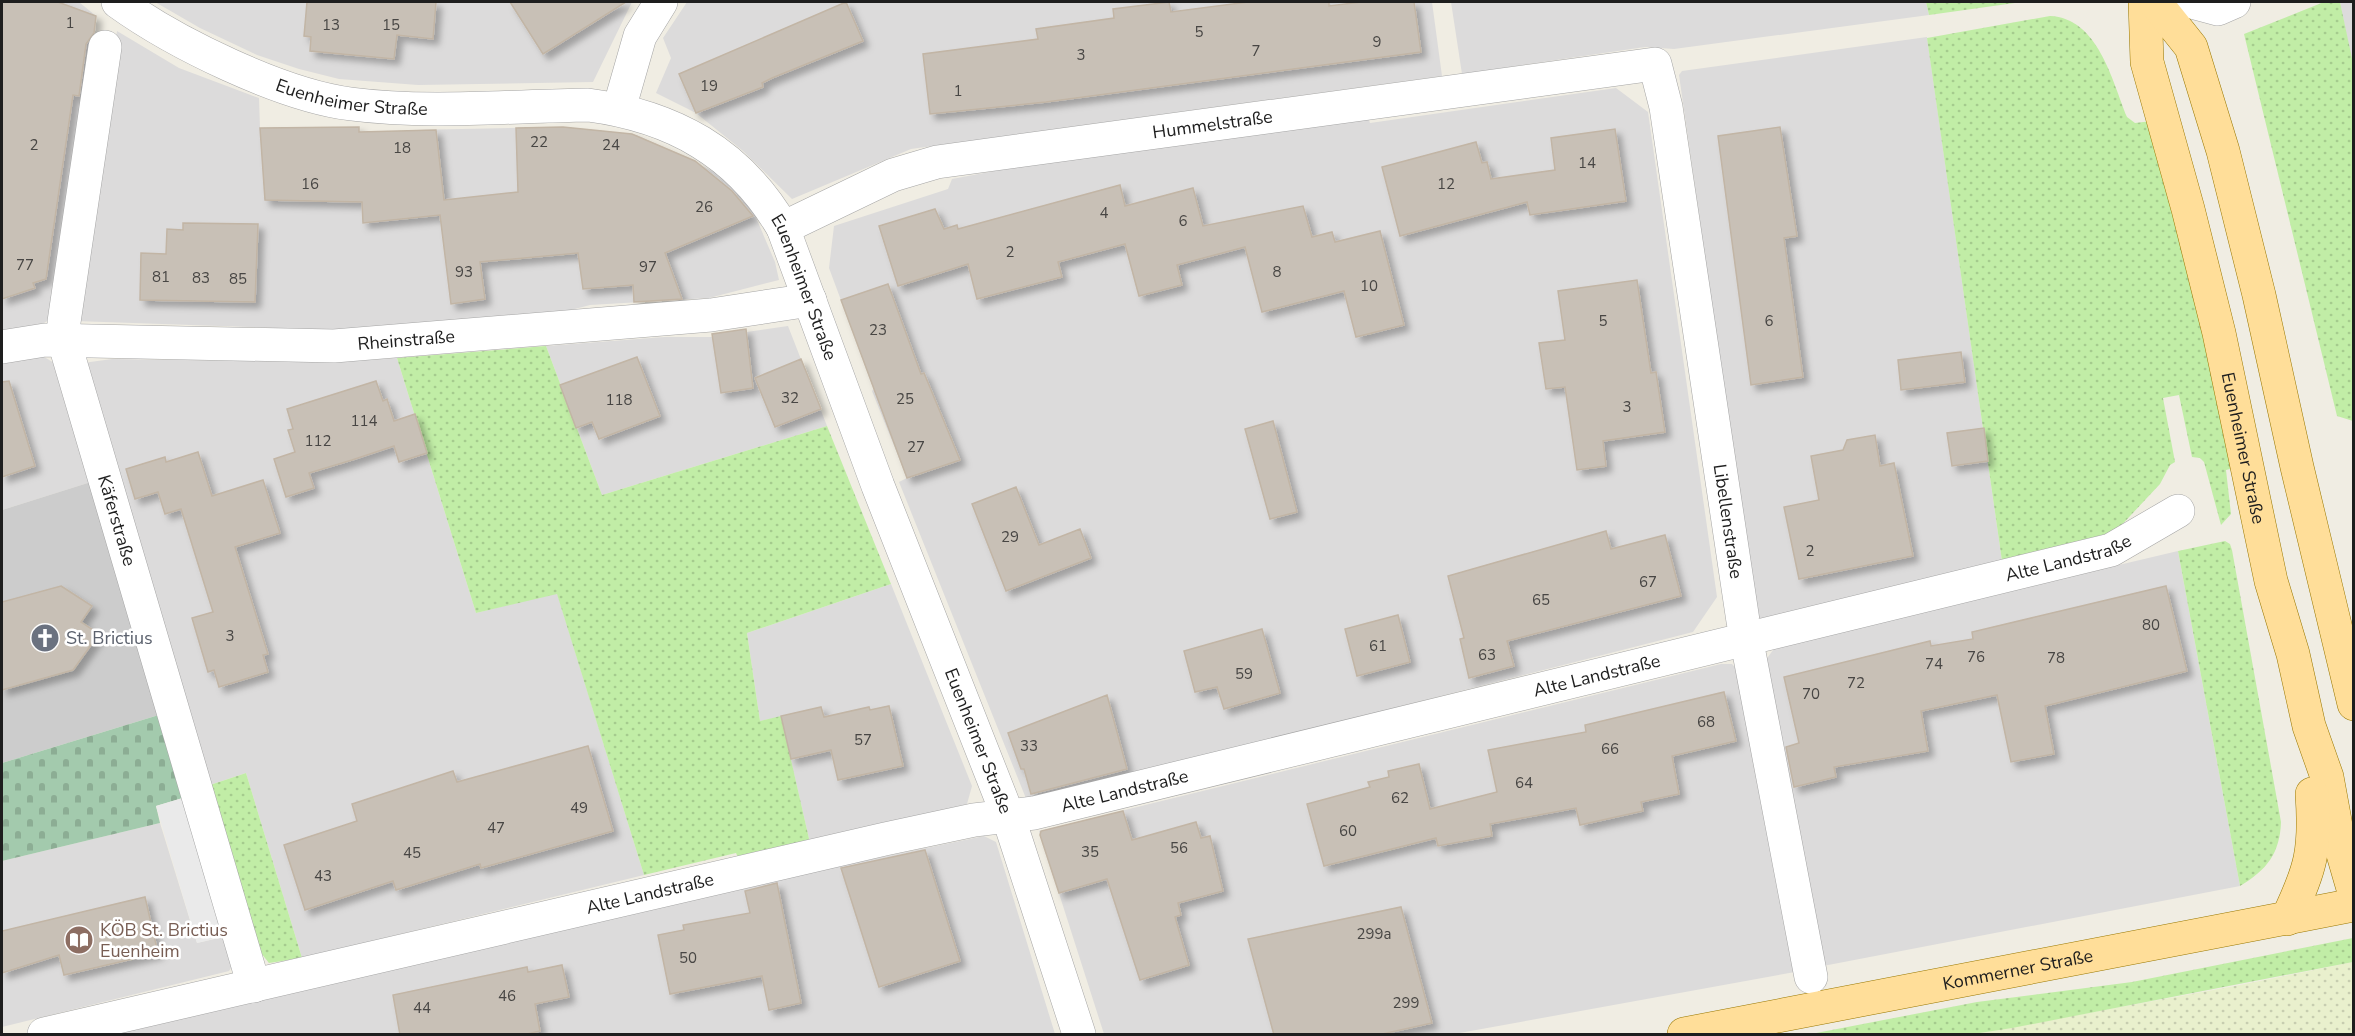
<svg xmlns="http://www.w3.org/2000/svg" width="2355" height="1036" font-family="'Nunito Sans',sans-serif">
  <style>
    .residential { fill: #dcdbdb }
    .religious { fill: #ccc }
    .farmland { fill: url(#farmland-dots) }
    .grass { fill: url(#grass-dots) }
    .cemetery { fill: url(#cemetery-stones) }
    .parking { fill: #eaeaea }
    .building { fill: #c8c0b6; stroke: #c2b5a5; stroke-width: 1.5; filter: url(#shadow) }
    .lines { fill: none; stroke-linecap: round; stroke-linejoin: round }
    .minor-casing { stroke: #a5a5a5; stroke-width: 34 }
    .major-casing { stroke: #987700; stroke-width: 34 }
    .minor { stroke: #fff; stroke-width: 33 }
    .major { stroke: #ffde99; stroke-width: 33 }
    .labels { text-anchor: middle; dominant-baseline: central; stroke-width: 5; stroke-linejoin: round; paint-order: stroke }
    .number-label { font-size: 15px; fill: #484644 }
    .street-label { font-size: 18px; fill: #1e1e1e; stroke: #fff }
    .worship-label { font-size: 18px; fill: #5b616d; stroke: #fff; text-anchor: start }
    .education-label { font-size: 18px; fill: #785e54; stroke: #fff; text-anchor: start }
  </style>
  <defs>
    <pattern id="farmland-dots" width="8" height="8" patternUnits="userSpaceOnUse" patternTransform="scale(1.5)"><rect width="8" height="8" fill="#e9f0cd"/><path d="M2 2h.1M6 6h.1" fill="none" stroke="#c7cdb0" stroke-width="1.8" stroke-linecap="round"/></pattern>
    <pattern id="grass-dots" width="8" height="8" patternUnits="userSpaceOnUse" patternTransform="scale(1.5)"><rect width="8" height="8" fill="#c1eda6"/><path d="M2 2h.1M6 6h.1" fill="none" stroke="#a5cb8e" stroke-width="1.8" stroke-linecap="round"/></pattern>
    <pattern id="cemetery-stones" width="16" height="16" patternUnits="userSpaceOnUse" patternTransform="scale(1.5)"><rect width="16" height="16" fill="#a3caad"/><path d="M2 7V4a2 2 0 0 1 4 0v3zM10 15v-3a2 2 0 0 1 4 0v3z" fill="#8cad94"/></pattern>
    <filter id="shadow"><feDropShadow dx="5.5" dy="5.5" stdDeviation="3" flood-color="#0004"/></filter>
  </defs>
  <rect width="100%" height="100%" fill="#f0ede3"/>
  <path class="residential" d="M2,2H79L96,16L54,317L44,323L2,332Z
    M155,2H632L593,82L418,85L339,79L299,69L257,55L200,28Z
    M687,2H1432L1442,76L911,149L792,199L743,151L696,113L656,93L671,58L663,38Z
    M1451,2H1926L1929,15L1674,49L1645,47L1462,74Z
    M2340,2H2353V68Z
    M117,31L179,68L259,98L260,128L359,127L358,138L413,130L562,127L637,135L721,175L754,213L775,262L779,280L709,298L590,305L571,310L331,330L75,321Z
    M1927,37L2002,561L1757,620L1679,75L1682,71Z
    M1616,88L1648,112L1717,597L1693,632L1027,801L899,482L907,478L872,391L874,389L829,268L834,226L948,189L952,179L1052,160L1367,114L1370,123Z
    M788,326L827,426L602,495L546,346L664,337H712Z
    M41,355L59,366L94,481L2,510V361Z
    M397,358L476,613L557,593L644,875L302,958L246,773L210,785L186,697L83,363L112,359L334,362Z
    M2178,551L2240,886L1823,966L1765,661L1776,646Z
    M891,584L972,786L967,804L810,843L781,717L760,721L747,633Z
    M1721,664H1732L1741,674L1795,972L1454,1034H1104L1039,831Z
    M160,823L197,943L227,936L235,962L229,971L2,1027V861Z
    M984,836L996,842L1055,1034H116L776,879Z"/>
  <path class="religious" d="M94,481L162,714L2,763V510Z"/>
  <path class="farmland" d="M2353,962V1034H1973L2235,986Z"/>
  <path class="grass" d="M1926,2H2022L1929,15Z
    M2324,2H2340L2354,68L2353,421L2337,416L2244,34Z
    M2050,16C2098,18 2112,80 2127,117L2135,123L2152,121L2238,467L2226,470L2231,514L2221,525L2204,462L2200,458L2192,457L2179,395L2163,398L2175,462L2170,465L2160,484L2116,531L2111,536L2002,561L1927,38Z
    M546,346L602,495L827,426L891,584L747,633L760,721L781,716L810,843L739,859L736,853L644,875L557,594L476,613L397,358Z
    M2225,541L2230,544L2232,550L2281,822C2280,853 2267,870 2240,886L2178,551Z
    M246,773L302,958L269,963L261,953L210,785Z
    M2353,938V962L2012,1028L1973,1034H1811L1977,1002L2132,982Z"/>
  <path class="cemetery" d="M162,714L186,797L156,806L160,823L2,861V763Z"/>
  <path class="parking" d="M186,797L227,936L197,943L156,806Z"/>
  <path class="building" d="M2,2H58L96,16L94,33L86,44L79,96L73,95L46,279L33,283L35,288L2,299Z
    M307,2H436L433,39L397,35L394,59L310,51L311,37L304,36Z
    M510,2H626L543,54Z
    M846,2L863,41L772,78L762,83L763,87L696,113L679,74Z
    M1169,2L1171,12L1248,2H1329V6L1361,2H1414L1421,52L1046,102L930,114L923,54L1038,39L1036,29L1114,18L1113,9Z
    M359,127V132L436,130L444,200L518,192L516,128L563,127L632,134L695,161L732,191L753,216L665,253L682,299L634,302L633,285L583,289L578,253L480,262L485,299L451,304L440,215L363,223L362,202L265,200L260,128Z
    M1780,127L1797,236L1784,238L1803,377L1751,385L1718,136Z
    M1615,129L1626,201L1530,215L1527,202L1400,236L1382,167L1476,142L1482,163L1487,162L1491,179L1555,170L1551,138Z
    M1120,185L1125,206L1193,188L1203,226L1303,206L1312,237L1332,232L1335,242L1380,231L1404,325L1356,337L1344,291L1262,312L1245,247L1177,265L1182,285L1139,296L1125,244L1058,262L1062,277L977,299L968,264L898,286L879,226L935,209L944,229L957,225L958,229Z
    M183,223L258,224L255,302L140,300L141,253L166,254L167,229L183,230Z
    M1637,280L1651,373L1656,372L1665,432L1603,441L1606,466L1577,470L1565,387L1546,389L1539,343L1565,340L1558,291Z
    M888,284L921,374L924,373L960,460L907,478L841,300Z
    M746,329L753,388L721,393L712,334Z
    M1961,352L1965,382L1901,390L1898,360Z
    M637,357L660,416L599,439L592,422L576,428L560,385Z
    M801,359L821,409L775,427L755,378Z
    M9,381L35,466L2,477V382Z
    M376,381L383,401L387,399L394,421L415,414L427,453L399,462L394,446L352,460L309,473L314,488L286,497L274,459L295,452L288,430L293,429L287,409Z
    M1273,421L1297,512L1270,519L1245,429Z
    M1984,428L1988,461L1952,466L1947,433Z
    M1875,435L1880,466L1894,463L1913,556L1799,579L1784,507L1819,500L1811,456L1843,450L1847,440Z
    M198,452L212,496L263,480L280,533L235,547L268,654L263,655L268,672L219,687L214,670L208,672L192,618L213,612L181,509L165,514L158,492L135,499L126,469L165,457L166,462Z
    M1016,487L1039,545L1080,529L1091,558L1006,591L972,504Z
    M1606,531L1611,549L1665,535L1681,596L1507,641L1514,666L1469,678L1460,639L1464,638L1448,576Z
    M61,586L92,606L81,622L99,634L73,670L2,690V602Z
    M2166,586L2187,671L2045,706L2054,754L2011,762L1997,695L1921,711L1928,751L1834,767L1836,777L1794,787L1786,747L1799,743L1784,677L1930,641L1931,646L1973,639L1972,632Z
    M1398,615L1410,662L1357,676L1345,629Z
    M1262,629L1280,693L1224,709L1217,687L1195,692L1184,651Z
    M1724,692L1736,741L1672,756L1679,794L1641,802L1643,811L1580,825L1576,808L1490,824L1492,836L1438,846L1436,838L1324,866L1307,804L1370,787L1368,782L1389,777L1388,771L1419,764L1430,809L1497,792L1488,750L1586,732L1585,725Z
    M1107,695L1127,769L1031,794L1024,769H1021L1008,733Z
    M889,706L903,766L838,780L831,750L791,759L781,716L821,707L824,717L869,707L870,710Z
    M588,746L613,831L481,868L480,864L396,890L393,881L305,910L284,845L357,821L352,804L453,771L457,782Z
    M1123,811L1132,840L1196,822L1201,838L1210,836L1223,891L1178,903L1181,915L1175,917L1189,965L1140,980L1107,879L1059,893L1040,835L1041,831Z
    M925,850L960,961L879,987L841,868Z
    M777,883L801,1003L769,1010L762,976L670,994L658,935L684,930L683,925L750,913L745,891Z
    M145,897L158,953L64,975L59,955L2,973V931Z
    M1401,907L1432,1023L1378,1035H1274L1248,939Z
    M562,965L569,997L535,1004L540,1031L523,1035H400L393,995L527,967L528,972Z"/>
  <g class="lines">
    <g class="minor-casing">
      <g id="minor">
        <path id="s1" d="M118,2C175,43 281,95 351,104C428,114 510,106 588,105C672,116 739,152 783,228L878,486L1008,816L1079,1034"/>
        <path d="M2192,2L2218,9L2234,2"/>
        <path id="s2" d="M105,47L64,322V341L254,986"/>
        <path d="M619,109L640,36L661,2"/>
        <path id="s3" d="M783,228L893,175L937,162L1655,64L1666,107L1743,621L1811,977"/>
        <path id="s4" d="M2,347L45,340L334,346L711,315L810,300"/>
        <path id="s5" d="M44,1034L885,839L974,820L1034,813L2111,550L2178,511"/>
      </g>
    </g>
    <g class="major-casing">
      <g id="major">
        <path id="s6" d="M2145,2L2147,62L2188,209L2219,333L2271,581L2293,654L2309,726L2327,777L2338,837L2354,892"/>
        <path d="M2155,2L2191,47L2223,151L2259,295L2297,467L2354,704"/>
        <path d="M2287,919C2311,869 2316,850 2312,794"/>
        <path id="s7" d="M1684,1034L2354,905"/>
      </g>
    </g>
    <use href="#minor" class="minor"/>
    <use href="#major" class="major"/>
  </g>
  <defs>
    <g id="church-disc" transform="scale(1.5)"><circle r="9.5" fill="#6b7280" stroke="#fff"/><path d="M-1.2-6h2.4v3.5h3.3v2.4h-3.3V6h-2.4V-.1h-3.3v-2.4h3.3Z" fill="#fff"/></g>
    <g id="library-disc" transform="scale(1.5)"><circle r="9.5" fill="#8d6e63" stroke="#fff"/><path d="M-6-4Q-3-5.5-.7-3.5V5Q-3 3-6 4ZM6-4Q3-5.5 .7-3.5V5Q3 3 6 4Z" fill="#fff"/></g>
  </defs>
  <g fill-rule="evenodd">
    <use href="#church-disc" x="45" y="638"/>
    <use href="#library-disc" x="79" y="940"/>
  </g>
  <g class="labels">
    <g class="number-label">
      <text x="70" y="23">1</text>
      <text x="331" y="25">13</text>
      <text x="391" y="25">15</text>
      <text x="1199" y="32">5</text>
      <text x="1377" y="42">9</text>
      <text x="1256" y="51">7</text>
      <text x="1081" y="55">3</text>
      <text x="709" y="86">19</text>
      <text x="958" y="91">1</text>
      <text x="539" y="142">22</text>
      <text x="34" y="145">2</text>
      <text x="611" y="145">24</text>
      <text x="402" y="148">18</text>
      <text x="1587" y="163">14</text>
      <text x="310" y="184">16</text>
      <text x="1446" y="184">12</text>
      <text x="704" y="207">26</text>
      <text x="1104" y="213">4</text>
      <text x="1183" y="221">6</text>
      <text x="1010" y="252">2</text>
      <text x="25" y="265">77</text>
      <text x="648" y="267">97</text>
      <text x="464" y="272">93</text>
      <text x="1277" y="272">8</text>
      <text x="161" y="277">81</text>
      <text x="201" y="278">83</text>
      <text x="238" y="279">85</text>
      <text x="1369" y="286">10</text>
      <text x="1603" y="321">5</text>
      <text x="1769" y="321">6</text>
      <text x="878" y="330">23</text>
      <text x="790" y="398">32</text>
      <text x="905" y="399">25</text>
      <text x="619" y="400">118</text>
      <text x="1627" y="407">3</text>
      <text x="364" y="421">114</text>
      <text x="318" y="441">112</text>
      <text x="916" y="447">27</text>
      <text x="1010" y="537">29</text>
      <text x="1810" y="551">2</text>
      <text x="1648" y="582">67</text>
      <text x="1541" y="600">65</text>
      <text x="2151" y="625">80</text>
      <text x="230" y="636">3</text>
      <text x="1378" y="646">61</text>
      <text x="1487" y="655">63</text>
      <text x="1976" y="657">76</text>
      <text x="2056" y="658">78</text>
      <text x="1934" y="664">74</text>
      <text x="1244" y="674">59</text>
      <text x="1856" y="683">72</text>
      <text x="1811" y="694">70</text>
      <text x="1706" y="722">68</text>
      <text x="863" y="740">57</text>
      <text x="1029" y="746">33</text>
      <text x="1610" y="749">66</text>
      <text x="1524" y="783">64</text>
      <text x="1400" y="798">62</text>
      <text x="579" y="808">49</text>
      <text x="496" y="828">47</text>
      <text x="1348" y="831">60</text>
      <text x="1179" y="848">56</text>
      <text x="1090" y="852">35</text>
      <text x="412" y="853">45</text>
      <text x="323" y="876">43</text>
      <text x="1374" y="934">299a</text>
      <text x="688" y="958">50</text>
      <text x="507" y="996">46</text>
      <text x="1406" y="1003">299</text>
      <text x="422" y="1008">44</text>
    </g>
    <g class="street-label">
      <text stroke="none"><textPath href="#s1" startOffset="256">Euenheimer Straße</textPath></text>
      <text stroke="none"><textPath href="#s3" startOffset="446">Hummelstraße</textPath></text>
      <text stroke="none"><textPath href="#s1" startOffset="796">Euenheimer Straße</textPath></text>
      <text stroke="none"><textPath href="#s4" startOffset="405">Rheinstraße</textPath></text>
      <text stroke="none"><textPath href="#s6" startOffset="458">Euenheimer Straße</textPath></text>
      <text stroke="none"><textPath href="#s2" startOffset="484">Käferstraße</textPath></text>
      <text stroke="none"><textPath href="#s3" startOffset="1356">Libellenstraße</textPath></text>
      <text stroke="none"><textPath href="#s5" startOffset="2080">Alte Landstraße</textPath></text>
      <text stroke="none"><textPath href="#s5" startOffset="1594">Alte Landstraße</textPath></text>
      <text stroke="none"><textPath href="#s1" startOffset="1282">Euenheimer Straße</textPath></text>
      <text stroke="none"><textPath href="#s5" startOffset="1108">Alte Landstraße</textPath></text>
      <text stroke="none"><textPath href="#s5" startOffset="622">Alte Landstraße</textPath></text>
      <text stroke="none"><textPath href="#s7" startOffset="340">Kommerner Straße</textPath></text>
    </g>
    <g class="worship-label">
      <text x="66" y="638">St. Brictius</text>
    </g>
    <g class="education-label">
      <text x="100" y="930">KÖB St. Brictius<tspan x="100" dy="21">Euenheim</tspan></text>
    </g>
  </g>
  <rect width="2355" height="1036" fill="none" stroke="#1e1e1e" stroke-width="6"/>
</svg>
